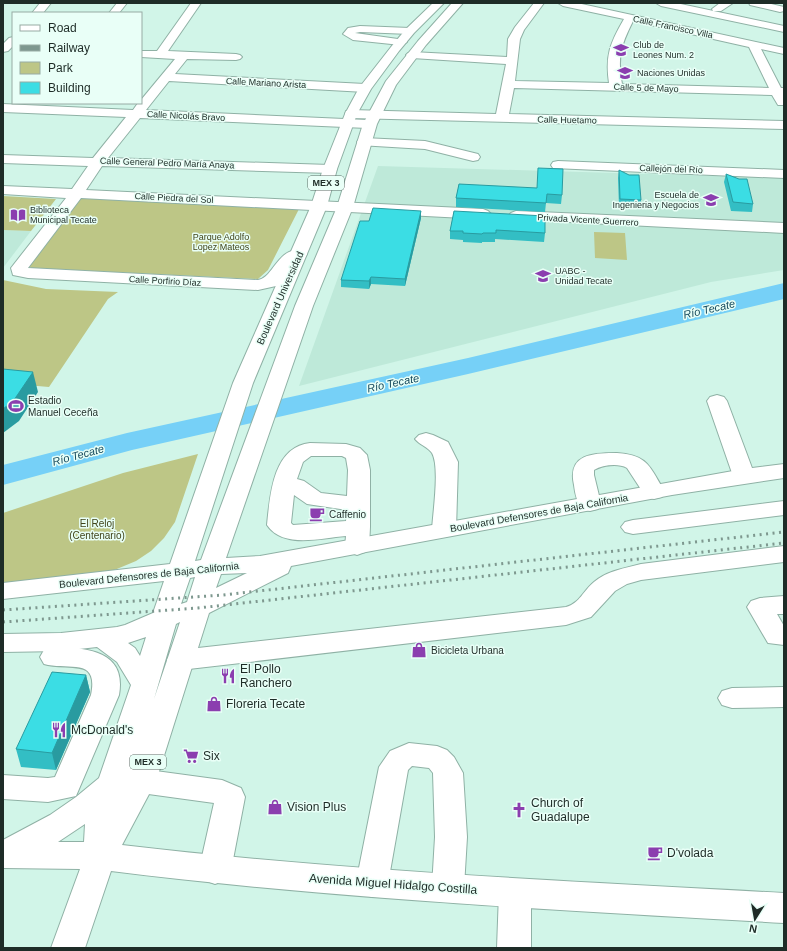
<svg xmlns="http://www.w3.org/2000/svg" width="787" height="951" font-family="Helvetica,sans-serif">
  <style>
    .built { fill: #bee9d9 }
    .green { fill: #bdc686 }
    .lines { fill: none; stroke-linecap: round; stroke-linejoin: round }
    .river { fill: #76d0f7; fill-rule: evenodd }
    .minor-casing { stroke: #8fb1a5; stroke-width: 2 }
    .major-casing { stroke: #8fb1a5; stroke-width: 2 }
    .minor { fill: #fff; fill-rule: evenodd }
    .major { fill: #fff; fill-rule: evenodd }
    .rail { stroke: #7e988f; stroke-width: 3; stroke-dasharray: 2 4.5; stroke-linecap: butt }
    .wall { fill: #33bec4 }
    .shaded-wall { fill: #299ba0 }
    .building { fill: #3bdde4; stroke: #299ba0 }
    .labels { text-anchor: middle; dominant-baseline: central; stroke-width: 3; stroke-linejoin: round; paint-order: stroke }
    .far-street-label { font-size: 9px; fill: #1e2c27; stroke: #e9fff7 }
    .far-poi-label { font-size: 9px; fill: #1e2c27; stroke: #e9fff7; text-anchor: start }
    .shield { fill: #e9fff7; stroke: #5b6b65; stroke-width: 1 }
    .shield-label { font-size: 9px; font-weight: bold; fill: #1e2c27 }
    .far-park-label { font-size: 9px; fill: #40441a; stroke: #e9fff7 }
    .street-label { font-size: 10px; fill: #1e2c27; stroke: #e9fff7 }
    .poi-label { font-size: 10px; fill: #1e2c27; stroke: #e9fff7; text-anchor: start }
    .park-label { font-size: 10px; fill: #40441a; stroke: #e9fff7 }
    .water-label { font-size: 11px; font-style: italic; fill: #164a5e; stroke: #e9fff7 }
    .near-poi-label { font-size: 12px; fill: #1e2c27; stroke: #e9fff7; text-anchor: start }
    .near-street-label { font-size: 12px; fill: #1e2c27; stroke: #e9fff7 }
  </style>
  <rect width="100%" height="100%" fill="#d1f5e8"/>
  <path class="built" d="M378,166L784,178V270L711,282L299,386Z
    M3,230L31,231L3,268Z"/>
  <path class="green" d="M3,196L56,199L31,231L3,230Z
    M82,198L299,209L268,270L258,279L31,268L28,266L77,200Z
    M594,232L625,233L627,260L595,258Z
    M3,280L46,289L118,292L108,299L49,387L3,383Z
    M198,454L175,522L164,538L151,551L136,561L112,571L3,584V513L123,473Z"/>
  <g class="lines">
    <path class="river" d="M784,283V299L468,374L132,450L3,485V465L127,433L468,358Z"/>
    <g class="minor-casing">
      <path id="minor" d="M40,3H51L43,13H32Z
        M117,3H127L119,13H109Z
        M191,3H201L168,51L236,54L240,55L242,57L240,59L236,60L187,59L175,74L365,84L369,85L371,88L369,91L365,92L169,81L146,110L367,120L372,121L374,124L372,127L367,128L140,118L108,158L330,165L335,166L337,169L335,172L330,173L102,166L86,190L483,209L488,211L491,214L488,217L483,219L81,198L28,268L258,280C274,278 278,244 305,251L307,254L305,257L289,268L276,286L258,290L28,278L13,275L11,268L66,198L3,194V186L72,189L88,166L3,163V155L93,158L126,117L3,112V104L133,110L138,103H141V100L175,59L141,57V51H157Z
        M534,3H544L524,30L520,39L515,81L609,83C605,56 610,43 624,19L563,6L558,3H577L784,48V54L761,49L781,88H784V105H778L772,95L514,88L509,114L784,121V129L351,118L346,117L345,114L346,111L351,110L496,114L506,64L412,58L408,57L406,55L408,53L412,52L507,57L508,39L515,27ZM633,21L749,47L769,88L622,84C617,57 621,45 633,21Z
        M720,3H733L721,11H713L712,9Z
        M749,3H767L784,7V11L780,12L750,5Z
        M360,26L410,28L415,31L410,34L360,32L355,33L405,40L407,42L401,45L353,40L343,34L348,28Z
        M13,37V46L8,51L3,52V44L9,38Z
        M364,138L425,141L478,154L480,157L478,160L473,161L425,149L359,145L357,142L359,139Z
        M558,161L784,170V178L553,168L551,165L553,162Z
        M516,211L784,223V233L511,219L508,216L511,213Z
        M717,395L724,397L727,401L755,476L752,481L744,483L736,481L733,476L707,401L710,397Z
        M426,433L433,435L448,442L458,462L456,530L452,535L444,537L436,535L432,530C433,512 440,467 432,453C428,447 420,445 415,439L419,435Z
        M310,443L346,444L360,448L367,455L370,470V527L369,547L365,552L357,555L349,552L345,547L346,536C321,538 283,549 267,525C270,495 273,447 310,443ZM311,456H342L346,458L348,470L347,496L321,493L304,481L297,479L303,462ZM294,495L307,504L347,510L346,521L293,525L291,523Z
        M617,453C649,455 650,468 665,492L662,497L654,499L646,497L627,468C618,463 603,465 594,470V475L601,504L598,509L590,511L582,509C577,502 575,494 574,485C567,454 593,453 617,453Z
        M784,501V515L633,534L625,532L621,527L625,522L633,520Z
        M784,546V562L641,580L627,584L615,591L591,617L566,625L180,670L171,667L167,660L171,653L180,650L566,607C580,603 583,591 594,582C607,571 625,568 641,564Z
        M784,596V614H777L784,626V645L768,643L747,607L751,601L760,598Z
        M53,647C86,648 127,650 119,695L76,796L48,802L3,799V775L48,778L55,777L91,695C99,656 68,671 44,664L40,657L44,650Z
        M784,687V707L732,708L722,705L718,698L722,691L732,688Z
        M409,743L437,746L447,750L454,757L463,773L467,837L464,887L459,897L448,901L437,897L432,887L435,837L433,773L429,768L412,766L408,770L388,883L383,893L372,897L361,893L356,883L379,767L390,751Z
        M141,769L222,780L241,788L245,797L231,870L226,880L215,884L204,880L199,870L214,803L141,793L131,789L126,781L131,773Z
        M515,879L526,883L531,893V948H497L499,893L504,883Z"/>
    </g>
    <g class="major-casing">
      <path id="major" d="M433,3H444L414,33L399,51L371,89L357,114L337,169L327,206L253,383L195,561L201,560L295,306L337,207L363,124L386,81L418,41L452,3H463L426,45L396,85L377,124L353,207L313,306L226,558L260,556L744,469L784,464V478L672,495L291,566L288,573L209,613L156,781L122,845C342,871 563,881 784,893V923C559,910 334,899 111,871L85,948H51L80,869L3,868V840L50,815L76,797L99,778L131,685L117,662L97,647L61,651L3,652V634L61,633L117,627L125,625L153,613L164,581L3,599V583L170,564L233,383L311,206L323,169L345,114L359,88L391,47L406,29ZM247,573L216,588L221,574ZM195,577L187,602L181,604L190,578ZM180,622L154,699L176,624ZM146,637L140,656L135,648L128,643ZM85,824L84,842H58Z
        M656,3H676L784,26V32L661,6Z"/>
    </g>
    <use href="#minor" class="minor"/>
    <use href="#major" class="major"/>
    <path class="rail" d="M3,610L223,595L784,532
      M3,622L198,608L784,543"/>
  </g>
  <path class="wall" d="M619,170L641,200L640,209L619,207L618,178Z
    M726,174L753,204L752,212L731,211L724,182Z
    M459,184L562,195L561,204L546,203L545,212L456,207V198Z
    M421,211V218L405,286L371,284L369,289L341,287V280L369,221Z
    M454,211L545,233L544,242L495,239V242H482V243L463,242V240L450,239V231Z
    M86,675L90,692L56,770L21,767L16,749Z"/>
  <path class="shaded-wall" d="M421,211V218L405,286V279Z
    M371,277V284L369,289V281Z
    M33,372L38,392L19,421L3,433V409Z
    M86,675L90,692L56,770L52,753Z"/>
  <path class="building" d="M538,168L563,169L562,195L547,194L546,203L456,198L459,184L537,188Z
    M619,170L629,175H639L641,200L620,199Z
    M726,174L739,179H747L753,204L733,202Z
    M373,208L421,211L405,279L371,277L369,281L341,280L360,221H369Z
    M454,211L545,216V233L496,230V233H483L482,234L463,233V231H450Z
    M3,369L33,372L14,400L3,409Z
    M52,672L86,675L52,753L16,749Z"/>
  <defs>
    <g id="school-bare" transform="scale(1.2)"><path d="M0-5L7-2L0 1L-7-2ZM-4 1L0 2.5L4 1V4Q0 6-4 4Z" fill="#8b3eaf" stroke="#e9fff7" stroke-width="2.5" paint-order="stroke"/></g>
    <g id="university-bare" transform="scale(1.2)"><path d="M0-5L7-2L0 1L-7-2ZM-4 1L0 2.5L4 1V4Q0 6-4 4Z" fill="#8b3eaf" stroke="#e9fff7" stroke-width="2.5" paint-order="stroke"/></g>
    <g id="library-bare" transform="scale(1.2)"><path d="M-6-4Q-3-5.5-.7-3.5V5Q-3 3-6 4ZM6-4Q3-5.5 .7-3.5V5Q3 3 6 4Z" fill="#8b3eaf" stroke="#e9fff7" stroke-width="2.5" paint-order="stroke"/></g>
    <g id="stadium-bare" transform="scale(1.2)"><path d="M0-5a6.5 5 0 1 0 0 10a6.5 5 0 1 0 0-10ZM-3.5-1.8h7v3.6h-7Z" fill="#8b3eaf" stroke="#e9fff7" stroke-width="2.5" paint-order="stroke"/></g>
    <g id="cafe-bare" transform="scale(1.2)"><path d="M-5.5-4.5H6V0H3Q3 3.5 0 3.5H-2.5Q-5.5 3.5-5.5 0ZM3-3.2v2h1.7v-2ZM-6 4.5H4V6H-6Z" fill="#8b3eaf" stroke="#e9fff7" stroke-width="2.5" paint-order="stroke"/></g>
    <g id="shop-bare" transform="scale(1.2)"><path d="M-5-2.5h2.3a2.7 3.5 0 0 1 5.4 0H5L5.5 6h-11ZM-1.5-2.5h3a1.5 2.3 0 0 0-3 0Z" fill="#8b3eaf" stroke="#e9fff7" stroke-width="2.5" paint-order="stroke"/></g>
    <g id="restaurant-bare" transform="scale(1.2)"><path d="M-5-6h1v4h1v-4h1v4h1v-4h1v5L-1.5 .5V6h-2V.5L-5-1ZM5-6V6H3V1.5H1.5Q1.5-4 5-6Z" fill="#8b3eaf" stroke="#e9fff7" stroke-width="2.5" paint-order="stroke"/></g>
    <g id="supermarket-bare" transform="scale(1.2)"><path d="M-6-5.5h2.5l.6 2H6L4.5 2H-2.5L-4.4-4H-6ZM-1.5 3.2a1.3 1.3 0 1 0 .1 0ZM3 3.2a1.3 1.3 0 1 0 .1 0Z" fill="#8b3eaf" stroke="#e9fff7" stroke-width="2.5" paint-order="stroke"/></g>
    <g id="church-bare" transform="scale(1.2)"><path d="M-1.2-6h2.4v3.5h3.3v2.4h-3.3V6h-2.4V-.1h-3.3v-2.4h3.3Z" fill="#8b3eaf" stroke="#e9fff7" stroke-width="2.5" paint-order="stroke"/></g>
  </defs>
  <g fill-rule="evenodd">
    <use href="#school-bare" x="621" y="50"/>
    <use href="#school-bare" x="625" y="73"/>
    <use href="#university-bare" x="711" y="200"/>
    <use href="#library-bare" x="18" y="215"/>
    <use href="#university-bare" x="543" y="276"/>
    <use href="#stadium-bare" x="16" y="406"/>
    <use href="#cafe-bare" x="317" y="514"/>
    <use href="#shop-bare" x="419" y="650"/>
    <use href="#restaurant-bare" x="228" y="676"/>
    <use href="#shop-bare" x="214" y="704"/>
    <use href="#restaurant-bare" x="59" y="730"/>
    <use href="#supermarket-bare" x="191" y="756"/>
    <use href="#shop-bare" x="275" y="807"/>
    <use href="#church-bare" x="519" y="810"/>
    <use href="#cafe-bare" x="655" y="853"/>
  </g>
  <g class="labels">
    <g class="far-street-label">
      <text transform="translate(673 27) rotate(12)">Calle Francisco Villa</text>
      <text transform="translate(266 83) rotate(3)">Calle Mariano Arista</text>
      <text transform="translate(646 88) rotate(2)">Calle 5 de Mayo</text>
      <text transform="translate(186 116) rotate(3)">Calle Nicolás Bravo</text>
      <text transform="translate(567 120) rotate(1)">Calle Huetamo</text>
      <text transform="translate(167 163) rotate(2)">Calle General Pedro María Anaya</text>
      <text transform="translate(671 169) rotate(2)">Callejón del Río</text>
      <text transform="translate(174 198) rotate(3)">Calle Piedra del Sol</text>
      <text transform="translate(588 220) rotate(3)">Privada Vicente Guerrero</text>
      <text transform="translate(165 281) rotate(3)">Calle Porfirio Díaz</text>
    </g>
    <g class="far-poi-label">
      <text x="633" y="45">Club de<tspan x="633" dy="10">Leones Num. 2</tspan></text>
      <text x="637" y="73">Naciones Unidas</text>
      <text x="699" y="195" text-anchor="end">Escuela de<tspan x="699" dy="10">Ingenieria y Negocios</tspan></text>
      <text x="30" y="210">Biblioteca<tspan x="30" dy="10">Municipal Tecate</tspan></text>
      <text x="555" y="271">UABC -<tspan x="555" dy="10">Unidad Tecate</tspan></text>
    </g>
    <g class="shield">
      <rect x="308" y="176" width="36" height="14" rx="3"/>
      <rect x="130" y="755" width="36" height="14" rx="3"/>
    </g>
    <g class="shield-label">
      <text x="326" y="183">MEX 3</text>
      <text x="148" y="762">MEX 3</text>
    </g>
    <g class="far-park-label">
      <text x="221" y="237">Parque Adolfo<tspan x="221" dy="10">Lopez Mateos</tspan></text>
    </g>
    <g class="street-label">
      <text transform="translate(280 298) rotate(-66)">Boulevard Universidad</text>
      <text transform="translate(539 513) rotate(-10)">Boulevard Defensores de Baja California</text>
      <text transform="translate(149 575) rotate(-6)">Boulevard Defensores de Baja California</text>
    </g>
    <g class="poi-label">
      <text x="28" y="400">Estadio<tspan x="28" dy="12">Manuel Ceceña</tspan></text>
      <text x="329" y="514">Caffenio</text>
      <text x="431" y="650">Bicicleta Urbana</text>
    </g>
    <g class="park-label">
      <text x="97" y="523">El Reloj<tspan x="97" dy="12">(Centenario)</tspan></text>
    </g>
    <g class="water-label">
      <text transform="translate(709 309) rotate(-13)">Río Tecate</text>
      <text transform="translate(393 383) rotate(-12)">Río Tecate</text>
      <text transform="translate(78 455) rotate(-15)">Río Tecate</text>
    </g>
    <g class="near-poi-label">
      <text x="240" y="669">El Pollo<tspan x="240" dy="14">Ranchero</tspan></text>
      <text x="226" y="704">Floreria Tecate</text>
      <text x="71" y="730">McDonald's</text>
      <text x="203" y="756">Six</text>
      <text x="531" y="803">Church of<tspan x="531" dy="14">Guadalupe</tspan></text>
      <text x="287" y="807">Vision Plus</text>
      <text x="667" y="853">D'volada</text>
    </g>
    <g class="near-street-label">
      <text transform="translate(393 884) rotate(4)">Avenida Miguel Hidalgo Costilla</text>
    </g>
  </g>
  <rect width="787" height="951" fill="none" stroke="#1e2c27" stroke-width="8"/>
  <rect x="12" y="12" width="130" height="92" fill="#e9fff7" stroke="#98aba4"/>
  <rect x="20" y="25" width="20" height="6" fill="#ffffff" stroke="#98aba4"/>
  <text x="48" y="32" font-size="12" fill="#1e2c27">Road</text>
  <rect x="20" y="45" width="20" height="6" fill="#7e988f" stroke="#98aba4"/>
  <text x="48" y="52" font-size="12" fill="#1e2c27">Railway</text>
  <rect x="20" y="62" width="20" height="12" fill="#bdc686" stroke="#98aba4"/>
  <text x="48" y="72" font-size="12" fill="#1e2c27">Park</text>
  <rect x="20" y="82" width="20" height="12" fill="#3bdde4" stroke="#98aba4"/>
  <text x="48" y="92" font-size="12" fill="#1e2c27">Building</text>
  <g transform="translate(755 919) rotate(191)" stroke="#e9fff7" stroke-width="3" paint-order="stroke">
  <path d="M0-3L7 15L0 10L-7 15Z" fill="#1e2c27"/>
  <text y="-6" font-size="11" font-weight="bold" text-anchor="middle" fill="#1e2c27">N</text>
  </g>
</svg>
